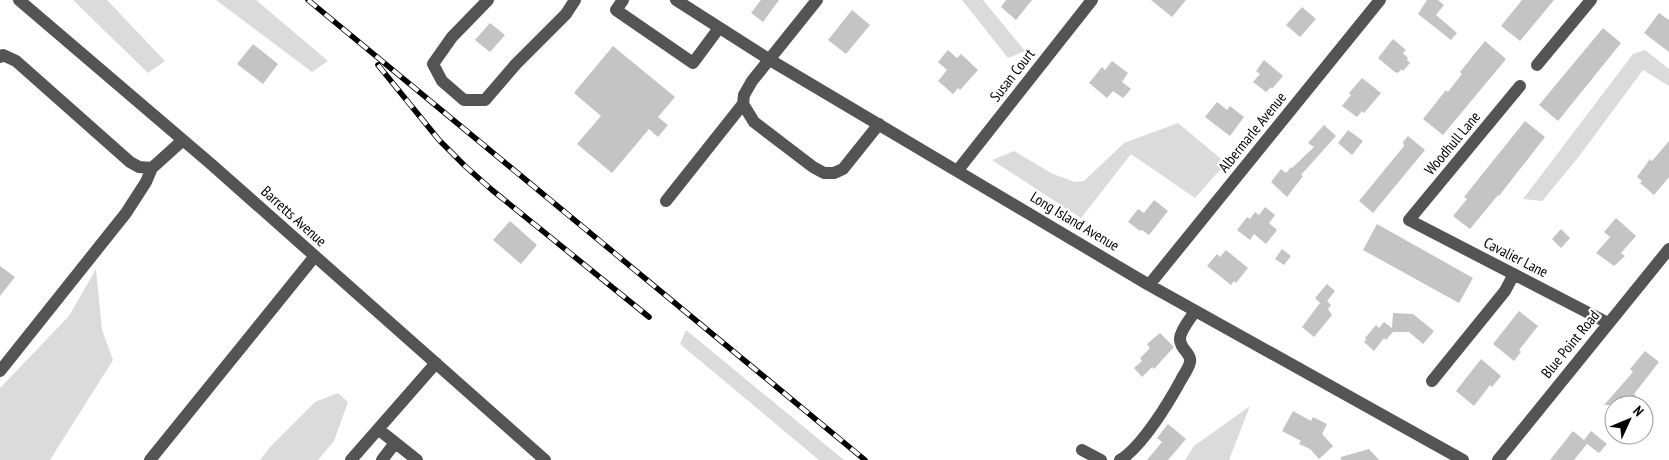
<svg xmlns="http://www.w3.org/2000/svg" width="1669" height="460" font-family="'PT Sans Narrow',sans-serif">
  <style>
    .green { fill: #dbdbdb }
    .building { fill: #c4c4c4 }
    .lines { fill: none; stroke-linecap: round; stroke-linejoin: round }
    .minor { stroke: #545454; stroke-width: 12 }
    .rail-casing { stroke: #000; stroke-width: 5.5 }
    .rail { stroke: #fff; stroke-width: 4; stroke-dasharray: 11; stroke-linecap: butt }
    .labels { text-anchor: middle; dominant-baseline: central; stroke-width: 4.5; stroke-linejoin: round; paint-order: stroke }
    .street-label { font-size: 15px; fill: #000; stroke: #fff }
  </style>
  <rect width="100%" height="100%" fill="#fff"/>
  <path class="green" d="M73,0H107L165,61L148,73Z
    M216,0H256L328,61L312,72Z
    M962,0H983L1025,51L1008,58Z
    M1645,50L1669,69V86L1643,70L1577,159L1542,201L1523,199L1633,54Z
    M1178,123L1226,163L1195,198L1131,154L1081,218L992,160L1014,151L1053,174L1075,182L1084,181L1124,143Z
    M96,269L102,330L113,360L50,460H0V388L69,316Z
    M686,330L844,460H819L680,344Z
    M338,393L348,402L334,441L318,460H260L270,447L315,402Z
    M1250,406L1229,460H1185L1194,446Z"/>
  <path class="building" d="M761,0H779L763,22L751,13Z
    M1006,0H1032L1016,20L1001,7Z
    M1151,0H1186L1172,17Z
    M1427,0H1438L1444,5L1436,15L1457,33L1451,40L1418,14Z
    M1522,0H1554L1520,41L1501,26Z
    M1302,7L1316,19L1300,37L1286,25Z
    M852,10L870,25L846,54L828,40Z
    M1659,13L1669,20V52L1644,33Z
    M490,23L505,35L490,52L475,40Z
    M1603,28L1621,43L1558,121L1539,105Z
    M1393,39L1406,50L1403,53L1408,58L1407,60L1410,63L1403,71L1402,69L1398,73L1397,72L1396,73L1378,58Z
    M1485,41L1506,59L1443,135L1423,119L1446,90L1448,92L1462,74L1460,72Z
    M253,44L278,64L263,84L237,64Z
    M613,46L675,97L658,117L668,125L658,137L649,129L612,173L577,144L601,116L574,93Z
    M948,50L957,58L961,54L978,70L960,90L958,88L953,94L938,81L947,70L938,62Z
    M1264,60L1283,76L1272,89L1271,87L1266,92L1253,82L1260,74L1256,71Z
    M1112,61L1128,73L1122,82L1131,89L1123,98L1113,91L1107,98L1089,83L1102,67L1105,70Z
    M1362,78L1381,93L1364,113L1362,111L1357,117L1342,106L1351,95L1349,93Z
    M1217,102L1227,110L1230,106L1244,117L1230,136L1205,117Z
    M1525,121L1545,137L1499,196L1498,195L1470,229L1453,216L1467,199L1464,197Z
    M1324,125L1336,136L1301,175L1303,176L1287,197L1271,182L1281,169L1286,173L1291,167L1292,168L1314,147L1308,143Z
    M1348,130L1363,141L1352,155L1338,143Z
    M1408,136L1425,150L1373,213L1359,201L1404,146L1403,142Z
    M1669,141V177L1654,195L1640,183L1642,181L1637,177L1650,159L1652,161Z
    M1154,200L1168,211L1149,235L1142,230L1140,231L1128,222L1138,209L1144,213Z
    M1265,207L1275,215L1269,223L1277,230L1266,244L1254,234L1250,240L1237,230L1247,217L1250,219L1255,212L1259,215Z
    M1616,218L1636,236L1621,253L1625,256L1614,266L1596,253L1610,237L1604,232Z
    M510,221L537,245L521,264L493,240Z
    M1377,224L1473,278L1459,303L1363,250Z
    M1561,229L1570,238L1561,248L1552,239Z
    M1282,249L1291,256L1284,265L1275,259Z
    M1226,250L1248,268L1236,283L1234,281L1231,285L1207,266L1217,254L1220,257Z
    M0,266L15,277L0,296Z
    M1327,284L1335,291L1327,301L1331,305L1328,309L1332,315L1314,337L1302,327L1320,303L1315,298Z
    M1519,311L1538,326L1519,350L1521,352L1514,361L1493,344Z
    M1393,313L1413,314L1434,331L1423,344L1409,332H1393L1386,340L1384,338L1374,351L1364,342L1366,340L1365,338L1376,325L1379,328L1384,322L1392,328Z
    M1160,333L1174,347L1154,369L1152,367L1142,377L1134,368L1142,361L1140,358L1150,348L1147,344Z
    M1645,351L1659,362L1634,394L1637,397L1629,405H1604L1633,372L1630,369Z
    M1481,359L1501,376L1492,387L1490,385L1474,406L1456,391Z
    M1293,411L1311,421L1313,417L1327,424L1322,434L1333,446L1319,459L1310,449L1299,444L1301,441L1282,431Z
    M1168,424L1186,439L1168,460H1147L1162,442L1157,438Z
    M1573,431L1584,440L1591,431L1607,444L1599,453L1587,444L1574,460H1550Z
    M1369,449L1379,460H1341V457Z"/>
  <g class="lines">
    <path class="minor" d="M19,0L211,164L545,460
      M488,0L452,37L433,64L442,81L464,100H485L516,64L566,14L575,0
      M623,0L616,10L693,63L719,28
      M676,0L770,60L1149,285L1463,460
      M817,0L752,81L744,95L743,104L754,122L813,167L824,173H834L843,169L879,124
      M0,57L3,55L16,61L130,162L139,167L152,168
      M1537,65L1591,0
      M1520,86L1409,220L1608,323
      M958,170L1092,0
      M666,201L743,104
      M1149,285L1380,0
      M0,371L126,213L146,182L152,168L183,140
      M1432,381L1505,291L1514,274
      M378,429L417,460
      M1082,450L1101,460
      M150,460L315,256
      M351,460L436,363
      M382,460L395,443
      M1120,460C1142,447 1169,402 1181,380C1184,374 1189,368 1190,362C1192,354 1179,348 1180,338C1181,329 1191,318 1195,311
      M1498,460L1669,249"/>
    <g class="rail-casing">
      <path id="rail" d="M308,0L865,460
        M378,65L439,140L465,166L492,190L649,317"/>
    </g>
    <use href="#rail" class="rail"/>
  </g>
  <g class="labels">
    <g class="street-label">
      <text transform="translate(1012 75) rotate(-52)">Susan Court</text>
      <text transform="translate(1252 132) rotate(-51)">Albermarle Avenue</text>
      <text transform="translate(1452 143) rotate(-50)">Woodhull Lane</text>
      <text transform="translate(294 216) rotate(42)">Barretts Avenue</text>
      <text transform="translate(1075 221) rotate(31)">Long Island Avenue</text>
      <text transform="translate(1516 257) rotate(27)">Cavalier Lane</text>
      <text transform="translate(1570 344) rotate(-51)">Blue Point Road</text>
    </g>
  </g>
  <g transform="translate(1629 420) rotate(46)"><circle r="24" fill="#ffffff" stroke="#999999"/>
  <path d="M0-4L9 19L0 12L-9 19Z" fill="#000000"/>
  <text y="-8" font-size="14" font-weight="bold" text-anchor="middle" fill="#000000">N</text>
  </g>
</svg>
